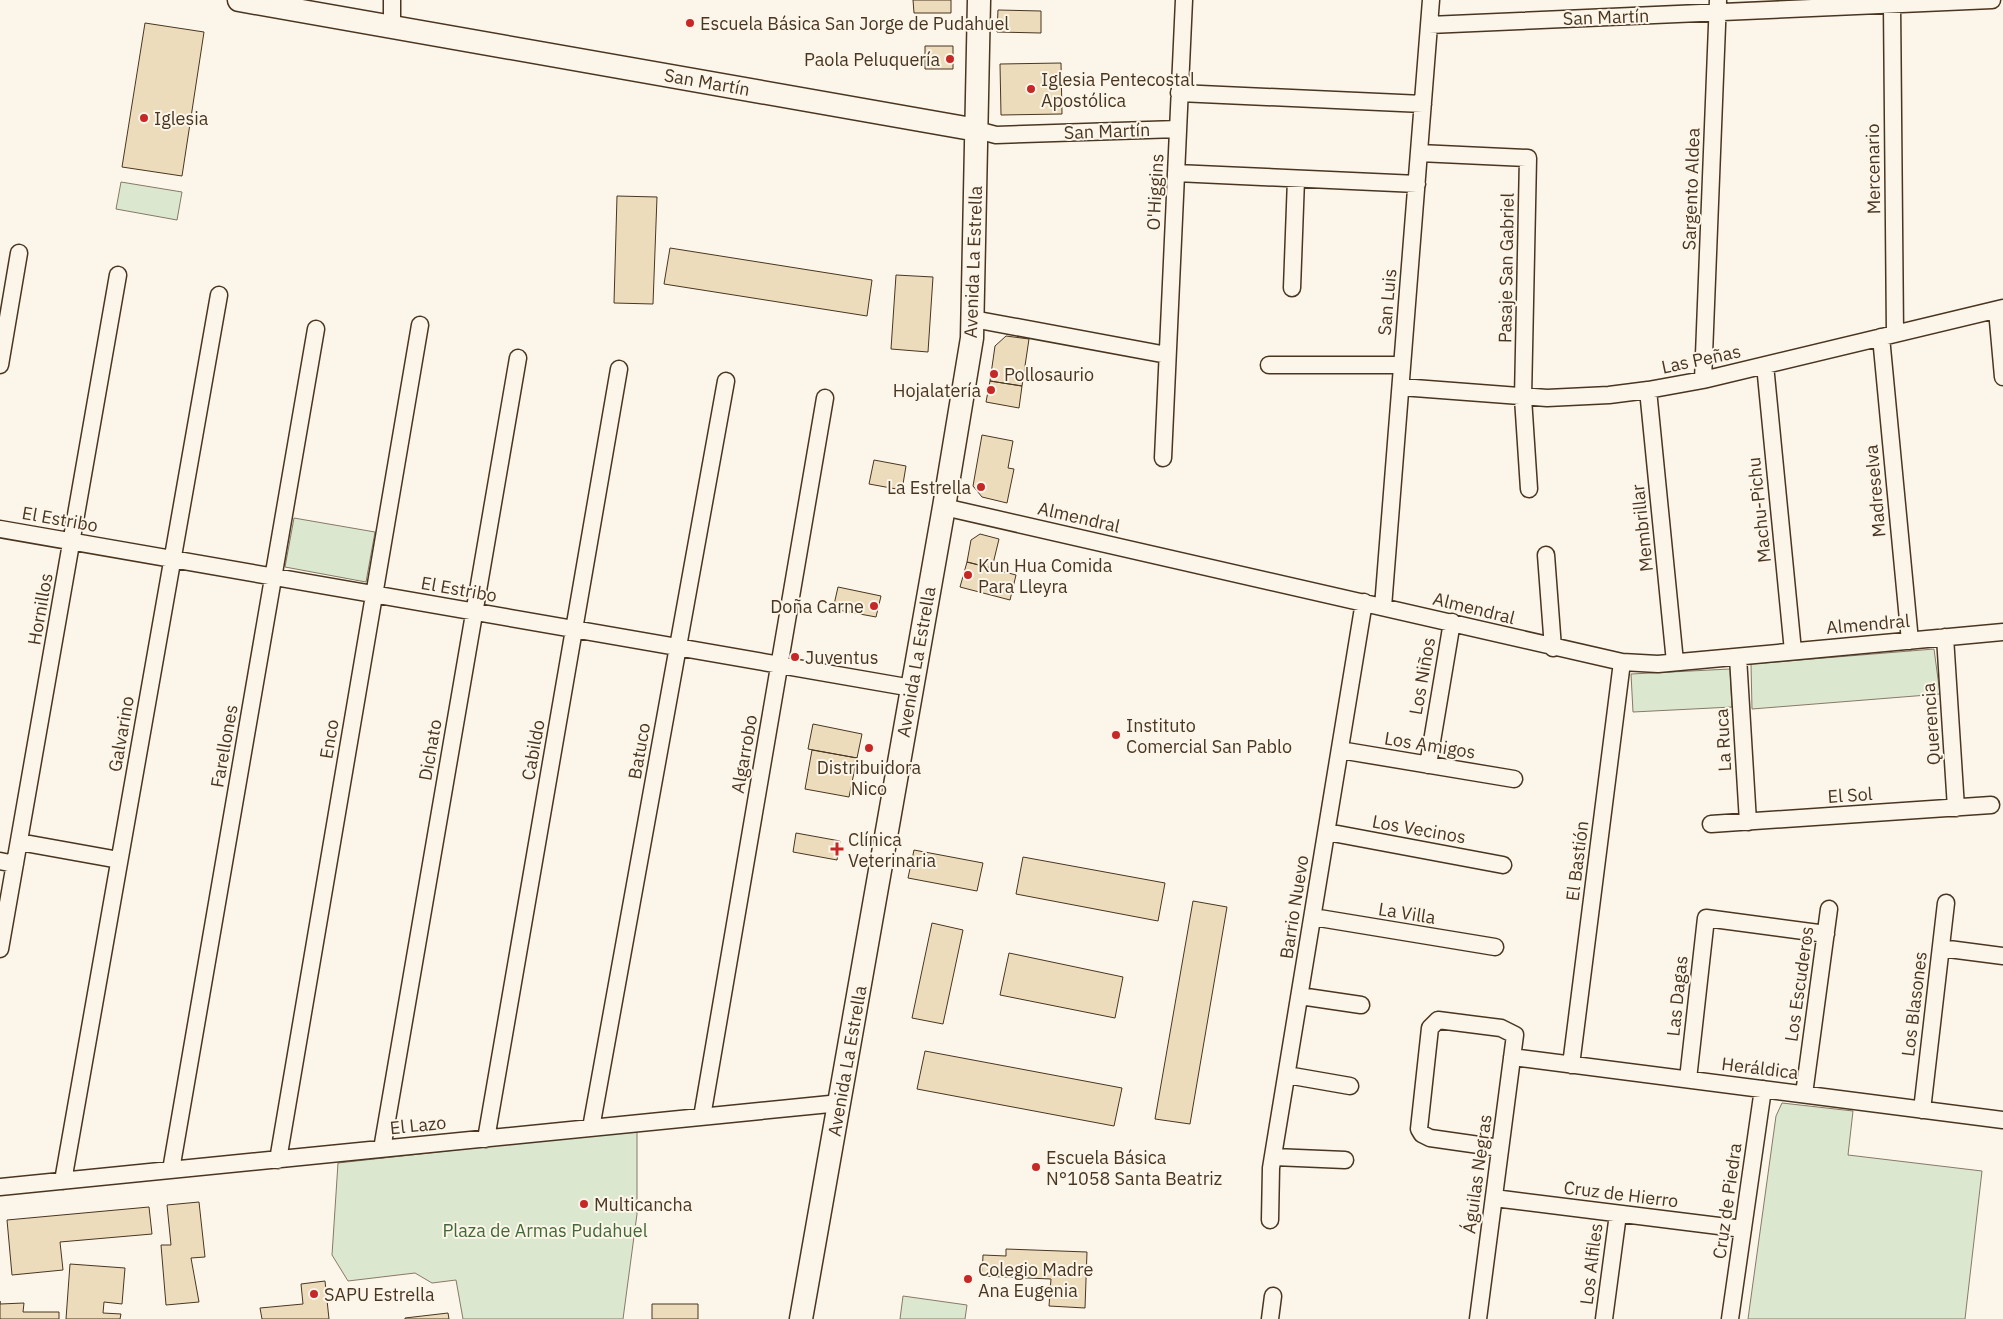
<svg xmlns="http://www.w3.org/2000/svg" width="2003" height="1319" font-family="'IBM Plex Sans',sans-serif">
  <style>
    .green { fill: #dce7d0; stroke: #887966 }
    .building { fill: #ecdcbc; stroke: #4a3520 }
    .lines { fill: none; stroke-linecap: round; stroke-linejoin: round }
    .street-casing { stroke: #4a3520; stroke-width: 19 }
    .secondary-casing { stroke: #4a3520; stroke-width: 25 }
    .street { stroke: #fbf6e9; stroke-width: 16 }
    .secondary { stroke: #fbf6e9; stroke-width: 22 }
    .poi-dot { fill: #c62828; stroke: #fbf6e9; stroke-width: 2 }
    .labels { text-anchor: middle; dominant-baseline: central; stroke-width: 4; stroke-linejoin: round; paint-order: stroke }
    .street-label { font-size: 18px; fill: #4a3520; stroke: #fbf6e9 }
    .poi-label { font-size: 18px; fill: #4a3520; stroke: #fbf6e9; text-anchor: start }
    .park-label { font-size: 18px; fill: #436837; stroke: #fbf6e9 }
  </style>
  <rect width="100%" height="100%" fill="#fbf6e9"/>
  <path class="green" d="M121,182L182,192L177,220L116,209Z
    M294,518L375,532L366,582L285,567Z
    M1934,649L1940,694L1752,709L1751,664Z
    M1730,669L1732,707L1633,712L1631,674Z
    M1782,1103L1853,1111L1848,1155L1982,1171L1965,1319H1748L1776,1116Z
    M637,1130V1214L623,1319H463L456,1280L432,1283L415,1273L348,1281L332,1255L338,1163Z
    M903,1296L967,1305L965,1319H900Z"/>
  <path class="building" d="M913,0H951V13H914Z
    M998,10L1041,11V33L997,32Z
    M145,23L204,32L182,176L122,167Z
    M925,46H953V69H925Z
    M1061,63L1062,114L1001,115L1000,64Z
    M617,196L657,197L653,304L614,303Z
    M670,248L872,280L867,316L664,284Z
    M896,275L933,277L928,352L891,349Z
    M1006,336L1029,339L1022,386L990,381L995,346Z
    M990,381L1022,386L1019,408L986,402Z
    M982,435L1013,441L1008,468L1014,469L1007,503L982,497L973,486Z
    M874,460L906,466L902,490L869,484Z
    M980,534L999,539L992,568L967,562L971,540Z
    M967,562L1016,575L1010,600L960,587Z
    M838,587L881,596L876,617L833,609Z
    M813,724L862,734L857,758L808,749Z
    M812,750L857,758L849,797L805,789Z
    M796,833L840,841L837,860L793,852Z
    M914,850L983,863L977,891L908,878Z
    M1023,857L1165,883L1158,921L1016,894Z
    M1193,901L1227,907L1190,1124L1155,1119Z
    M932,923L963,930L943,1024L912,1018Z
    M1009,953L1123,977L1115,1018L1000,995Z
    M925,1051L1122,1088L1114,1126L917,1089Z
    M199,1202L205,1257L191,1258L199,1302L166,1305L161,1245H171L167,1205Z
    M149,1207L152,1234L60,1242L63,1270L12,1275L7,1220Z
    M1006,1249L1087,1252L1085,1308L1049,1306L1051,1279L982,1276L983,1255L1006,1256Z
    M70,1264L125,1268L122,1304L104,1302L103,1313L121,1314L120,1319H66Z
    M325,1281L329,1319H262L260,1308L303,1304L301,1284Z
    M0,1301V1304L24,1303L23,1312H59V1319H0Z
    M652,1304H698V1319H652Z
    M448,1313L449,1319H405V1318Z"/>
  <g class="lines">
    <g class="street-casing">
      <path id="street" d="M392,0V27
        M1892,4L1895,334
        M1429,25L1992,0
        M1179,93L1423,104
        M977,130L996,135L1178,129
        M1419,153L1528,158L1523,398L1529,489
        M1176,173L1417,184
        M1292,288L1296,179
        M1997,310L2003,377
        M973,319L1167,355
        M1881,337L1910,641
        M0,365L19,253
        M1269,365H1402
        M1765,365L1793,651
        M1703,380L1718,0
        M1401,387L1547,398L1609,395L1648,390L1703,380L2003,308
        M1648,390L1675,662
        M1163,458L1184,0
        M944,507L1622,662L1658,664L2003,632
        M0,529L912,688
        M1546,555L1553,648
        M1383,607L1431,0
        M1945,637L1956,808
        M1738,657L1748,822
        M1340,750L1514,779
        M1428,765L1452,622
        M1711,824L1991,805
        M1327,832L1503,865
        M19,842L119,860
        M0,861L15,864
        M1313,917L1495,947
        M1941,948L2003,956
        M0,949L118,275
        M1300,996L1361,1005
        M1512,1057L2003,1120
        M1571,1065L1622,662
        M1287,1075L1350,1086
        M1688,1079L1706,918L1826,934
        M1804,1094L1829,909
        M1922,1110L1946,903
        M702,1117L825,398
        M591,1128L726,381
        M486,1139L619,369
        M382,1149L518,358
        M1274,1157L1345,1160
        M278,1160L420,325
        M171,1170L316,329
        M63,1181L219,295
        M0,1187L840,1103
        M1494,1198L1743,1229
        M1270,1220L1271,1168L1364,602
        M1270,1319L1273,1296
        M1478,1319L1515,1035L1501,1028L1438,1020L1430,1028L1419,1129L1422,1134L1430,1138L1500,1148
        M1604,1319L1618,1214
        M1730,1319L1763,1089"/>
    </g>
    <g class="secondary-casing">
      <path id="secondary" d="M239,0L977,130
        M801,1319L944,507L972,338L979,0"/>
    </g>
    <use href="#street" class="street"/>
    <use href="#secondary" class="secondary"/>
  </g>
  <g class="poi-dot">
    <circle cx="690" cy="23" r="5"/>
    <circle cx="950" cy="59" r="5"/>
    <circle cx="1031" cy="89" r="5"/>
    <circle cx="144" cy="118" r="5"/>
    <circle cx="994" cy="374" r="5"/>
    <circle cx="991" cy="390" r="5"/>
    <circle cx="981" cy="487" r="5"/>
    <circle cx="968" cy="575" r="5"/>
    <circle cx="874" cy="606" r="5"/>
    <circle cx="795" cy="657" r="5"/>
    <circle cx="1116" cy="735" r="5"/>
    <circle cx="869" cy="748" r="5"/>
    <path d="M834.5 841.5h5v5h5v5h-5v5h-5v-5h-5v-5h5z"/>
    <circle cx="1036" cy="1167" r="5"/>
    <circle cx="584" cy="1204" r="5"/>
    <circle cx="968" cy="1279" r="5"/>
    <circle cx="314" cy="1294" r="5"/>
  </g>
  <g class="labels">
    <g class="street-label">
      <text transform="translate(1606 17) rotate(-2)">San Martín</text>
      <text transform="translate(707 82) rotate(10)">San Martín</text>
      <text transform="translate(1107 131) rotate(-2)">San Martín</text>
      <text transform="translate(1873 169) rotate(-91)">Mercenario</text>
      <text transform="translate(1691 189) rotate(-88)">Sargento Aldea</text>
      <text transform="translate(1155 192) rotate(-87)">O'Higgins</text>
      <text transform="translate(973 262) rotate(-88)">Avenida La Estrella</text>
      <text transform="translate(1506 268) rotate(-89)">Pasaje San Gabriel</text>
      <text transform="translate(1387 302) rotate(-85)">San Luis</text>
      <text transform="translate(1701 359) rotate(-12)">Las Peñas</text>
      <text transform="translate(1875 491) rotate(-95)">Madreselva</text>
      <text transform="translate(1759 510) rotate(-96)">Machu-Pichu</text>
      <text transform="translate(1079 517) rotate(13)">Almendral</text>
      <text transform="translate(60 519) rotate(10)">El Estribo</text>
      <text transform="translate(1642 528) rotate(-96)">Membrillar</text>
      <text transform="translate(459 589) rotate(10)">El Estribo</text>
      <text transform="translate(1474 608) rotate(14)">Almendral</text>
      <text transform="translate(40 609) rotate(-80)">Hornillos</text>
      <text transform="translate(1868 624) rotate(-5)">Almendral</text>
      <text transform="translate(916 662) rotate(-80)">Avenida La Estrella</text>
      <text transform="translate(1422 676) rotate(-80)">Los Niños</text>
      <text transform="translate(1931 724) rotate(-94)">Querencia</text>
      <text transform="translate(121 734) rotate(-80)">Galvarino</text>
      <text transform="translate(329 739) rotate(-80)">Enco</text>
      <text transform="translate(1723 740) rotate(-93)">La Ruca</text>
      <text transform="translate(1430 745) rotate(9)">Los Amigos</text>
      <text transform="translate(224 746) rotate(-80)">Farellones</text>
      <text transform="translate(430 750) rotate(-80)">Dichato</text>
      <text transform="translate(533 750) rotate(-80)">Cabildo</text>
      <text transform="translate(639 751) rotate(-80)">Batuco</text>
      <text transform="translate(744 754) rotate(-80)">Algarrobo</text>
      <text transform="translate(1850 795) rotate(-4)">El Sol</text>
      <text transform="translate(1419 829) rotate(10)">Los Vecinos</text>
      <text transform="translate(1577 861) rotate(-83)">El Bastión</text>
      <text transform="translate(1294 907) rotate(-81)">Barrio Nuevo</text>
      <text transform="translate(1407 913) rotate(9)">La Villa</text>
      <text transform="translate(1799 984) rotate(-82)">Los Escuderos</text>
      <text transform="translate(1677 996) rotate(-84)">Las Dagas</text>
      <text transform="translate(1914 1004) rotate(-83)">Los Blasones</text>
      <text transform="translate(847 1061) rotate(-80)">Avenida La Estrella</text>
      <text transform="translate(1760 1068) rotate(7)">Heráldica</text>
      <text transform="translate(418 1125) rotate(-6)">El Lazo</text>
      <text transform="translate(1477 1174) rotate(-82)">Águilas Negras</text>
      <text transform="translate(1621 1194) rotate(7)">Cruz de Hierro</text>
      <text transform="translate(1727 1201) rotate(-82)">Cruz de Piedra</text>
      <text transform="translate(1591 1264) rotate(-83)">Los Alfiles</text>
    </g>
    <g class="poi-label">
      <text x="700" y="23">Escuela Básica San Jorge de Pudahuel</text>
      <text x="940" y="59" text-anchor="end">Paola Peluquería</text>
      <text x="1041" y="79">Iglesia Pentecostal<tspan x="1041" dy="21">Apostólica</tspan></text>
      <text x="154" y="118">Iglesia</text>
      <text x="1004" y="374">Pollosaurio</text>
      <text x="981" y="390" text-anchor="end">Hojalatería</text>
      <text x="971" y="487" text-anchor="end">La Estrella</text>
      <text x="978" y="565">Kun Hua Comida<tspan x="978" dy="21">Para Lleyra</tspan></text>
      <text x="864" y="606" text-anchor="end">Doña Carne</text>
      <text x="805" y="657">Juventus</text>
      <text x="1126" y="725">Instituto<tspan x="1126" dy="21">Comercial San Pablo</tspan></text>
      <text x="869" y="767" text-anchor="middle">Distribuidora<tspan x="869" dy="21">Nico</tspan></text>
      <text x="848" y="839">Clínica<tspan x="848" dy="21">Veterinaria</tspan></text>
      <text x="1046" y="1157">Escuela Básica<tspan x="1046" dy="21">N°1058 Santa Beatriz</tspan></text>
      <text x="594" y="1204">Multicancha</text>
      <text x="978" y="1269">Colegio Madre<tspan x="978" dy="21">Ana Eugenia</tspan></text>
      <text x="324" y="1294">SAPU Estrella</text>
    </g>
    <g class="park-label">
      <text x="545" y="1230">Plaza de Armas Pudahuel</text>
    </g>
  </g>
</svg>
